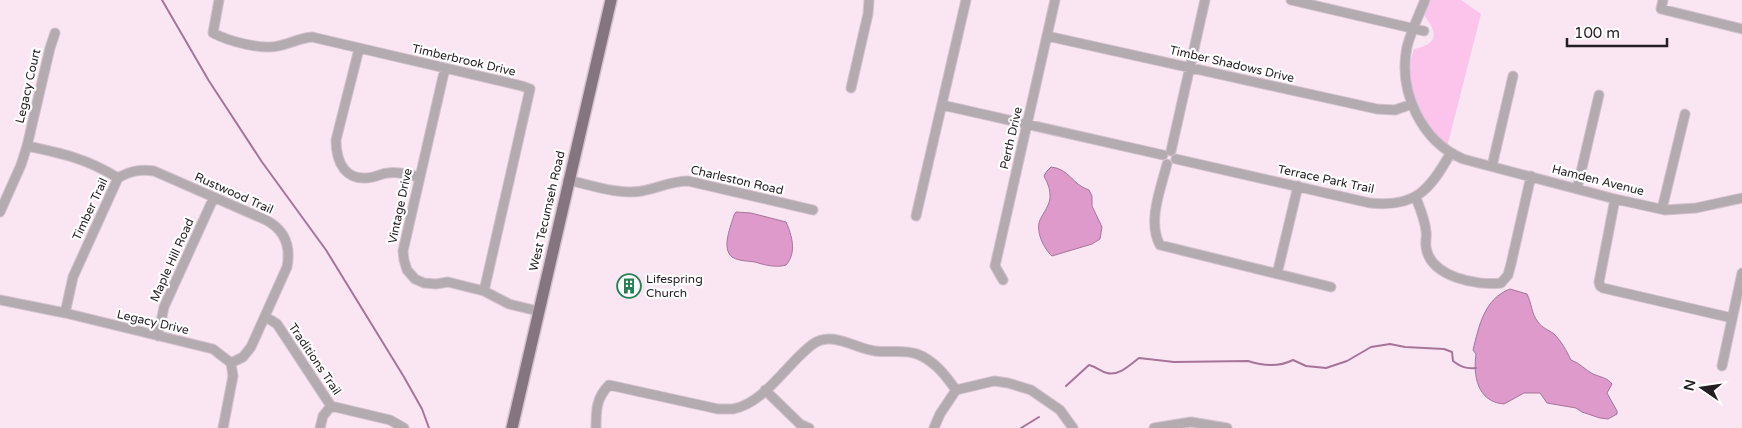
<svg xmlns="http://www.w3.org/2000/svg" width="1742" height="428" font-family="'Varela Round',sans-serif">
  <style>
    .green { fill: #fcc3eb }
    .water { fill: #de9aca; stroke: #a67498 }
    .lines { fill: none; stroke-linecap: round; stroke-linejoin: round }
    .stream { stroke: #a67498; stroke-width: 2 }
    .minor-casing { stroke: #d3c2cd; stroke-width: 11 }
    .major-casing { stroke: #d3c2cd; stroke-width: 14 }
    .minor { stroke: #b4abb1; stroke-width: 9 }
    .major { stroke: #84757f; stroke-width: 11 }
    .labels { text-anchor: middle; dominant-baseline: central; stroke-width: 4.5; stroke-linejoin: round; paint-order: stroke }
    .street-label { font-size: 12px; fill: #241d22; stroke: #fff }
    .poi-label { font-size: 12px; fill: #241d22; stroke: #fff; text-anchor: start }
  </style>
  <rect width="100%" height="100%" fill="#fae6f3"/>
  <path class="green" d="M1428,0H1461L1481,14L1447,147C1441,140 1433,134 1428,127C1412,105 1404,75 1414,49C1439,44 1438,33 1424,15Z"/>
  <path class="water" d="M1051,167C1070,169 1071,184 1089,190L1092,196V206L1102,227L1100,239L1092,244L1052,256C1044,249 1035,231 1040,220C1043,213 1051,204 1050,195C1050,188 1047,182 1044,176L1047,171Z
    M736,212L751,213L786,222C792,235 797,253 786,265C777,268 764,265 755,262C748,261 738,261 732,257C721,248 731,226 734,215Z
    M1510,289L1527,294C1532,304 1531,313 1538,322C1542,328 1549,330 1554,334C1562,342 1566,350 1571,360C1580,363 1585,370 1593,374C1600,377 1608,378 1612,384L1607,393L1617,411V414L1608,419L1600,418L1582,412L1576,408L1547,403L1540,393H1524L1504,404C1477,402 1473,375 1476,354L1473,350C1479,326 1484,299 1510,289Z"/>
  <g class="lines">
    <path class="stream" d="M162,0L209,81L262,162L326,250L404,377L422,409L429,428
      M1066,386L1089,365C1097,367 1102,372 1107,373C1119,376 1130,365 1139,358L1174,362L1248,361C1263,366 1279,367 1293,360L1306,366L1326,368L1347,361L1371,347L1390,344L1405,347L1444,349L1452,352L1453,361C1461,367 1466,369 1476,368
      M1021,428L1039,417"/>
    <g class="minor-casing">
      <path id="minor" d="M219,0L213,33C228,41 261,50 278,46C290,44 299,38 312,37L522,86L530,89L484,291
        M1291,0L1424,31
        M1425,0C1419,15 1411,31 1407,47C1398,91 1421,141 1463,159L1615,199L1665,210L1696,208L1742,198
        M1663,0L1661,9L1742,29
        M1047,36L1377,109L1395,110L1412,104
        M359,49L336,140C336,163 346,183 373,177C378,176 383,173 388,173C398,171 409,175 419,177
        M445,68L403,251L404,260L407,270L415,279L424,283L436,284L448,282L484,291L509,304L538,311
        M851,88L868,14L869,0
        M942,105L1163,155
        M27,146C61,153 88,159 118,178
        M1171,151L1205,0
        M1176,159L1370,203C1415,208 1430,190 1450,154
        M1167,164C1161,188 1147,222 1160,245L1331,287
        M1492,166L1513,76
        M118,178C130,171 140,169 154,171L266,220C285,230 291,246 287,267L251,347L243,357L231,363
        M568,180C591,185 618,195 642,191C659,188 671,181 688,181L813,210
        M1577,189L1599,95
        M1416,198C1420,208 1425,220 1426,231C1427,236 1425,242 1426,247C1430,277 1477,286 1501,283L1508,275L1511,264L1531,176
        M1615,199L1599,282L1600,286L1603,288L1732,318
        M1662,209L1685,114
        M0,212L21,165L27,146L50,48L55,33
        M916,216L966,0
        M1277,274L1298,186
        M1003,280L995,266L1055,0
        M0,300L65,313L213,349L231,363L233,376L223,428
        M65,313L73,277L118,178
        M266,317L277,324L331,406L390,420L404,428
        M158,336L164,307L214,197
        M1722,366L1742,273
        M765,390L800,424L809,428
        M320,428L323,416L331,406
        M596,428C596,411 596,398 609,385L718,409C723,409 728,409 733,409C765,403 788,362 813,344C832,330 856,349 875,351C890,353 903,349 917,354C935,361 946,376 956,390
        M934,428L940,414L956,390L994,381L1008,383L1031,390L1060,410L1073,428
        M1154,428L1191,422L1227,428"/>
    </g>
    <g class="major-casing">
      <path id="major" d="M512,428L611,0"/>
    </g>
    <use href="#minor" class="minor"/>
    <use href="#major" class="major"/>
  </g>
  <defs>
    <g id="building-ring" transform="scale(1.25)"><circle r="9.5" fill="#fff" stroke="#268054" stroke-width="1.5"/><path d="M-4-6H4V6H1V3H-1V6H-4ZM-2.5-4.3h1.7v1.8h-1.7ZM.8-4.3h1.7v1.8H.8ZM-2.5-1h1.7V.8h-1.7ZM.8-1h1.7V.8H.8Z" fill="#268054"/></g>
  </defs>
  <g fill-rule="evenodd">
    <use href="#building-ring" x="629" y="286"/>
  </g>
  <g class="labels">
    <g class="street-label">
      <text transform="translate(464 60) rotate(13)">Timberbrook Drive</text>
      <text transform="translate(1232 64) rotate(13)">Timber Shadows Drive</text>
      <text transform="translate(28 86) rotate(-77)">Legacy Court</text>
      <text transform="translate(1011 138) rotate(-77)">Perth Drive</text>
      <text transform="translate(1326 179) rotate(12)">Terrace Park Trail</text>
      <text transform="translate(737 180) rotate(13)">Charleston Road</text>
      <text transform="translate(1598 180) rotate(14)">Hamden Avenue</text>
      <text transform="translate(234 193) rotate(24)">Rustwood Trail</text>
      <text transform="translate(400 206) rotate(-78)">Vintage Drive</text>
      <text transform="translate(90 209) rotate(-65)">Timber Trail</text>
      <text transform="translate(547 211) rotate(-77)">West Tecumseh Road</text>
      <text transform="translate(172 260) rotate(-66)">Maple Hill Road</text>
      <text transform="translate(153 322) rotate(13)">Legacy Drive</text>
      <text transform="translate(315 359) rotate(56)">Traditions Trail</text>
    </g>
    <g class="poi-label">
      <text x="646" y="279">Lifespring<tspan x="646" dy="14">Church</tspan></text>
    </g>
  </g>
  <g transform="translate(1702 388) rotate(283)" stroke="#ffffff" stroke-width="4" paint-order="stroke">
  <path d="M0-4L9 19L0 12L-9 19Z" fill="#241d22"/>
  <text y="-8" font-size="14" font-weight="bold" text-anchor="middle" fill="#241d22">N</text>
  </g>
  <path d="M1567 38v8h100v-8" fill="none" stroke="#241d22" stroke-width="2.5"/>
  <text x="1574" y="38" font-size="15" fill="#241d22" stroke="#ffffff" stroke-width="4" paint-order="stroke">100 m</text>
</svg>
